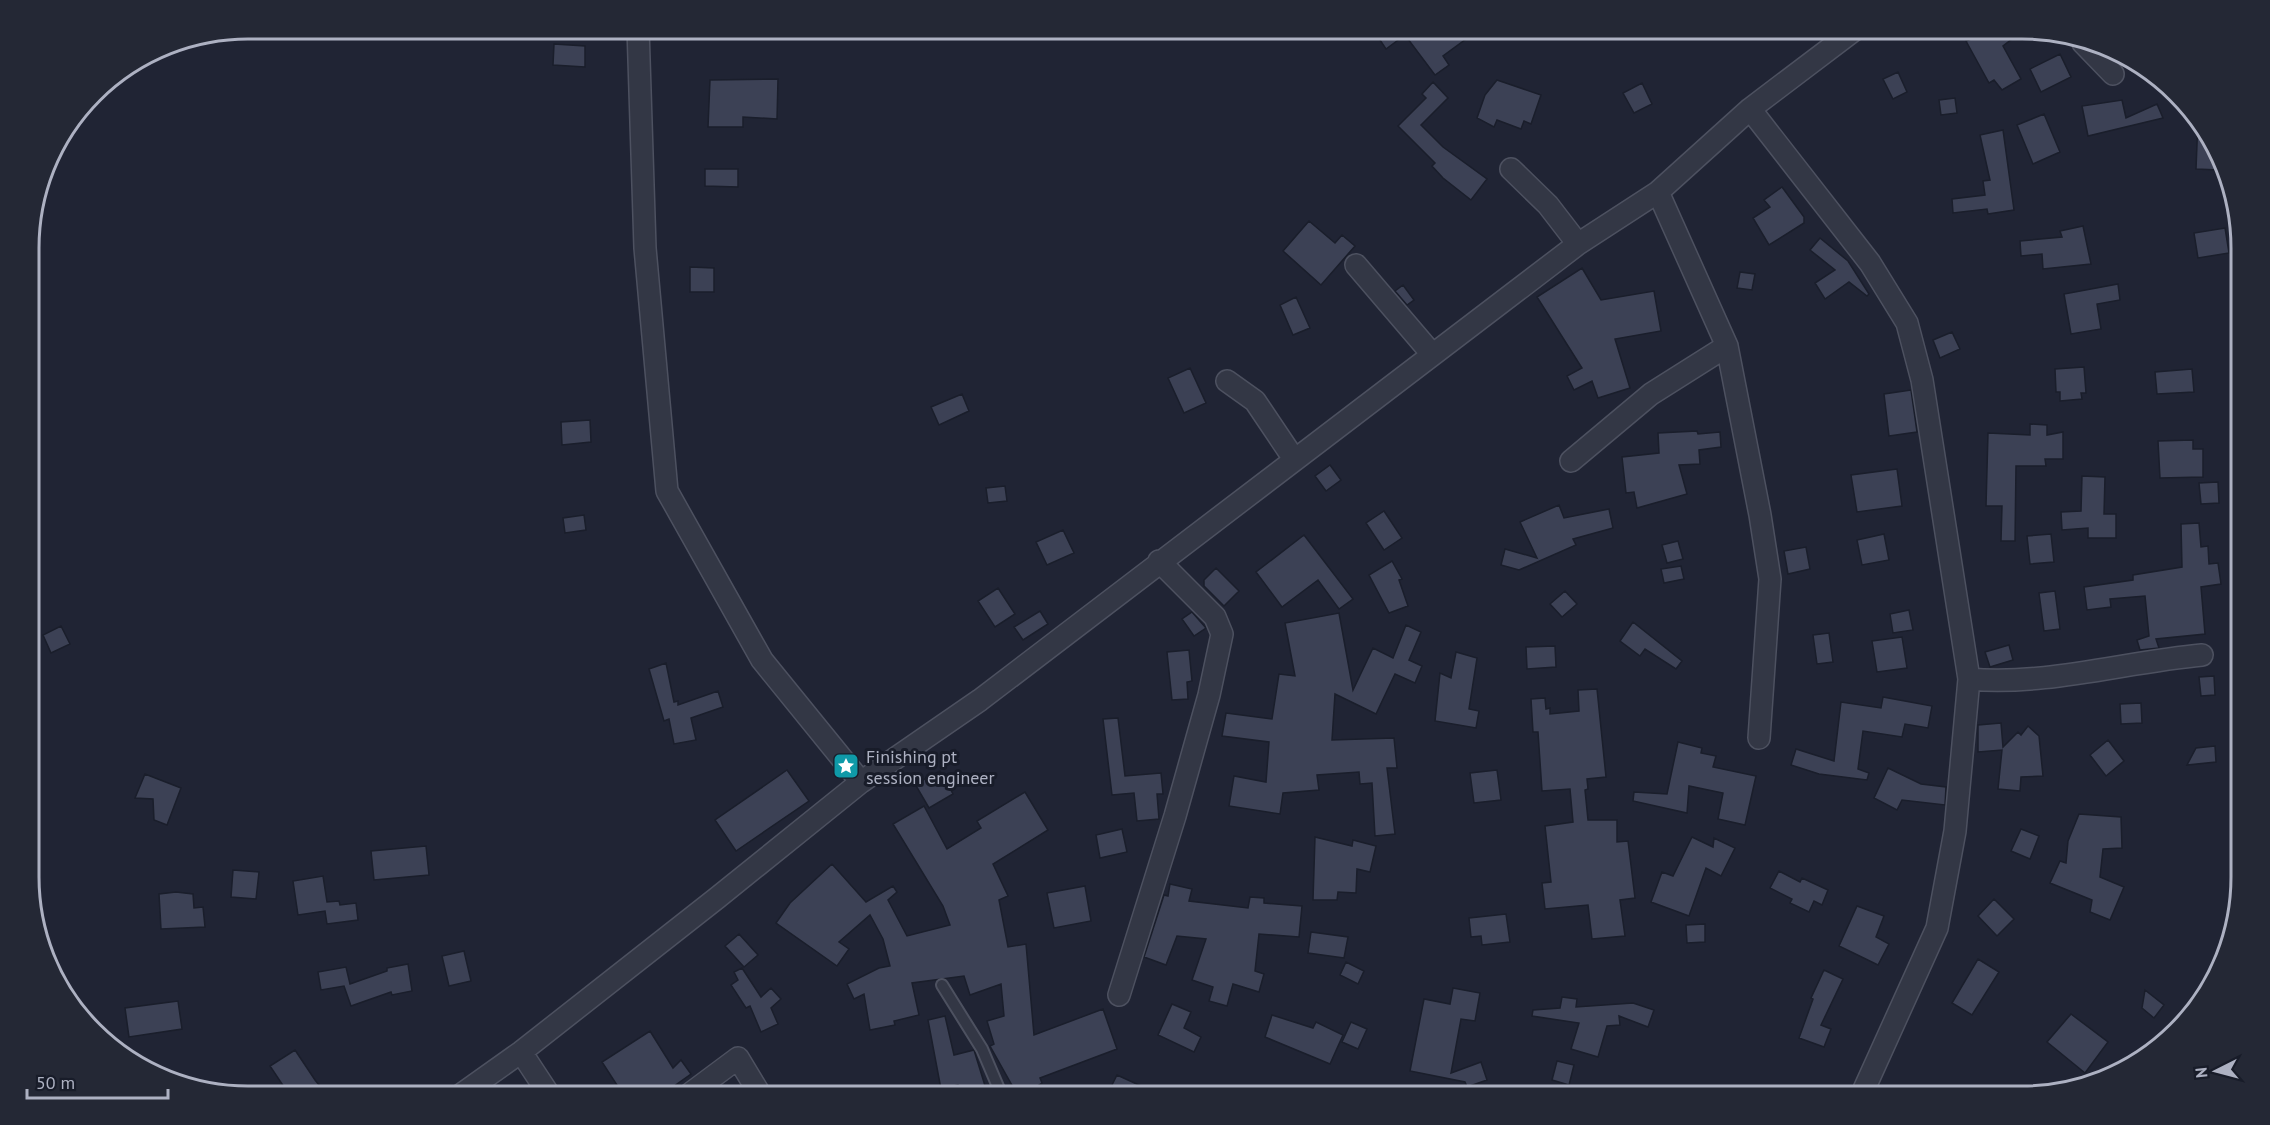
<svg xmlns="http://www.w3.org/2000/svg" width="2270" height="1125" font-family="'PT Sans',sans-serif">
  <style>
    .building { fill: #3c4155; stroke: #1a1e2b; stroke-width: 1.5 }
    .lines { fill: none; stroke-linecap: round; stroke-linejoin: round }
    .lane-casing { stroke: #4d5160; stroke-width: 14 }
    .street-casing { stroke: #4d5160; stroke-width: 24 }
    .lane { stroke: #333745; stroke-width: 10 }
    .street { stroke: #333745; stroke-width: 21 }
    .labels { text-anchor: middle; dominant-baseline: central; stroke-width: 6; stroke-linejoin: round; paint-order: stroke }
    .poi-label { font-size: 18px; fill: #adb1c2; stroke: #181c29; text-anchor: start }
    .rim { fill: none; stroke: #adb1c2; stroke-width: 3 }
  </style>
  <rect width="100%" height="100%" fill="#202434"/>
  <path class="building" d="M1372,28H1481L1443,56L1449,65L1435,75L1405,35L1386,49Z
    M1966,28L2025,29L2003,46L2021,79L2002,90L1994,80L1989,83L1966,41L1971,39Z
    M554,44L585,46V67L553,65Z
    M2060,54L2071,77L2041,92L2030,69Z
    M1898,72L1907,92L1893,99L1883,79Z
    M778,79L777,119L743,117V127H708L710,80Z
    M1497,80L1541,95L1531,124L1524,121L1521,129L1497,120L1494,127L1477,118L1485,95Z
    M1433,82L1448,98L1421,125L1443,147L1487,179L1471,200L1443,178L1432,166L1435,163L1398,126L1426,98L1422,94Z
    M1642,83L1652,104L1634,113L1623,93Z
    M1955,98L1957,113L1941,115L1939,100Z
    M2122,100L2126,118L2157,104L2163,118L2088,136L2082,106Z
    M2044,114L2060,152L2033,164L2017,125Z
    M2198,119L2219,170L2196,169Z
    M2003,130L2014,210L1988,214L1987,209L1953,213L1952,199L1985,195L1983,181L1990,180L1980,135Z
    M705,169H738V187L705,186Z
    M1782,187L1804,217V223L1769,245L1753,218L1770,207L1764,200Z
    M1309,221L1335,243L1342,235L1355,246L1321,285L1283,251Z
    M2083,226L2091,264L2043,269L2042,254L2021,256L2020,241L2062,237L2060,231Z
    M2225,228L2229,253L2198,258L2194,233Z
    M1820,238L1848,261L1869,294L1867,296L1849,282L1825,299L1815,283L1835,270L1810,250Z
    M690,267L714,268V292H690Z
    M1582,268L1601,300L1654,291L1661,331L1615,339L1630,388L1598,398L1592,381L1574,390L1567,376L1582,368L1537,297Z
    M1740,272L1755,274L1752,290L1737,288Z
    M2118,284L2120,300L2097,304L2101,329L2071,334L2064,294Z
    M1403,285L1414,300L1407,305L1395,291Z
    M1296,297L1310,328L1293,335L1280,305Z
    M1952,332L1960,349L1940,358L1933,340Z
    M2084,367L2086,393H2081L2082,399L2060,401V392H2056L2055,369Z
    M1190,368L1206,403L1184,413L1168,378Z
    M2192,369L2194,392L2157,394L2155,372Z
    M1911,390L1917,432L1889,436L1884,394Z
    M962,394L969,411L939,425L931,407Z
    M590,420L591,442L562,445L561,422Z
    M2030,424L2047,425V435L2063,432V459H2045L2046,466H2016L2015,541H2001L2002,506H1986L1988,433L2030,435Z
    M1697,431L1698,434L1720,432L1721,447L1699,450L1700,464L1679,465L1687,494L1637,508L1634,492L1626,493L1622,457L1659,453L1658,433Z
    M2193,440V449H2203V477L2160,478L2158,441Z
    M1330,465L1341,480L1326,491L1315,476Z
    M1897,469L1902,506L1857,512L1851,475Z
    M2082,476L2105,477L2104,514H2116V538H2088V528L2062,530L2061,512L2081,511Z
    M2218,482L2219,503L2201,504L2199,483Z
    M1005,486L1007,501L988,503L986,488Z
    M1559,505L1564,518L1609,509L1613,528L1573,539L1576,545L1519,570L1501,565L1505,549L1537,558L1520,522Z
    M1384,511L1402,538L1384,550L1366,523Z
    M584,515L586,530L565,533L563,518Z
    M2199,523L2201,547L2208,546L2209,564L2218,563L2221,584L2201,587L2205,634L2156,639L2159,648L2140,650L2137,640L2149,636L2145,596L2110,599L2111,607L2087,610L2084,587L2133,580V575L2182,567L2181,524Z
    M1063,530L1074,553L1047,565L1036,542Z
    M1884,534L1889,560L1862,565L1857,540Z
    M2051,534L2054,562L2030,564L2027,536Z
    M1304,535L1353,599L1339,609L1318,580L1282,607L1256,572Z
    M1678,541L1683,559L1667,563L1662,545Z
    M1806,547L1810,569L1788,574L1784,551Z
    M1392,561L1402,579L1399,580L1408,606L1389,613L1369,575Z
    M1681,566L1684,579L1664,583L1661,569Z
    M1216,568L1239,591L1224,606L1204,586V580Z
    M998,588L1015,614L995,627L978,601Z
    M1565,591L1577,604L1562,617L1550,604Z
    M2055,591L2060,629L2044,631L2039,593Z
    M1909,610L1913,630L1893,633L1890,614Z
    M1040,611L1048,624L1023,640L1014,627Z
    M1192,612L1206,628L1194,636L1182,619Z
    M1339,613L1353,690L1373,648L1393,658L1406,625L1421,632L1409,660L1422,666L1415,683L1395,674L1376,714L1335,694L1332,740L1394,738L1397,768H1387L1395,834L1375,836L1372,783L1360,784L1359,772L1317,775L1319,790L1283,793L1280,814L1229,806L1234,776L1266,782L1269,742L1222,736L1226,713L1272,719L1279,674L1295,676L1285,623Z
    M1633,622L1682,661L1676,669L1645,649L1640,656L1620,641Z
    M61,626L70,644L51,653L43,635Z
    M1829,633L1833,662L1817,664L1813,635Z
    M1902,637L1907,668L1877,672L1872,641Z
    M2009,645L2013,660L1990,667L1985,652Z
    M1555,646L1556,667L1527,669L1526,647Z
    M1189,650L1192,681L1187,682L1188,699L1172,700L1167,652Z
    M1456,652L1477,658L1469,709L1479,711L1476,728L1435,721L1440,673L1451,678Z
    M666,663L674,702L678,701V705L718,691L723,707L691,718L696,740L674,744L669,719L664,721L649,669Z
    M2214,676L2215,695L2201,696L2199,677Z
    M1597,689L1606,777L1587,779L1588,789L1585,790L1588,820H1617V842L1628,841L1635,898L1620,900L1625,936L1592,939L1588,905L1545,909L1542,883L1551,882L1545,826L1573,822L1570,789L1542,791L1538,732H1533L1531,699L1545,698L1546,709L1550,708V714L1579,711L1578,690Z
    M1883,697L1932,706L1928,728L1905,724L1902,737L1863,731L1858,769L1869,773L1867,780L1819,774L1791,765L1796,749L1834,761L1841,702L1881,708Z
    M2141,703L2142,723L2121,724L2120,704Z
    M1118,718L1125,776L1161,773L1163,794H1157L1159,819L1137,821L1134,793L1112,795L1103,719Z
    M2001,723L2003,747L2018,732L2021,735L2028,726L2039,736L2043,776L2021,777L2020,791L1998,789L2002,750L1978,752V725Z
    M2108,740L2124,761L2106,776L2090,755Z
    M1678,742L1702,748L1701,753L1716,756L1713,767L1756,776L1745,825L1718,819L1723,793L1689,786L1687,813L1633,801L1634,792L1667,794Z
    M2215,746L2216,762L2187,765L2196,748Z
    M1888,768L1921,784L1946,787L1945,805L1902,800L1897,810L1874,798Z
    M787,770L809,801L736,851L715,820Z
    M1497,770L1501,800L1474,803L1470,773Z
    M940,771L953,794L929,808L915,784Z
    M145,774L181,788L167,825L154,820L153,799L135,798Z
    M1025,792L1048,830L993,864L1008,896L999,900L1008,947L1026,944L1034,1035L1103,1009L1117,1049L1040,1078L1042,1083L1036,1087L1041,1096H1018L990,1046L994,1044L987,1021L1004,1016L1001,984L970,995L964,976L912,983L919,1015L894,1021L895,1025L870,1030L864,994L854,999L847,984L879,968L890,966L883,939L870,915L839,942L849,949L837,966L776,923L790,903L832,864L866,902L893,886L897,892L888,900L907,936L950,925L943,906L893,824L924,806L947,849L981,828L977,821Z
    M2079,814L2121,817L2122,848L2103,849L2100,877L2124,887L2110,920L2090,912L2092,900L2050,883L2060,861L2066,863L2068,841Z
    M1122,829L1127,852L1100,858L1096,835Z
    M2021,829L2039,836L2030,859L2011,851Z
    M1315,837L1352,846L1353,840L1376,846L1370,872L1357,869L1356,893L1338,892L1337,900H1313Z
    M1692,837L1713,847L1714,838L1735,848L1721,876L1706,868L1689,916L1651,902L1662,872L1673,876Z
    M426,846L429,875L374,880L371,851Z
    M233,870L259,872L256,899L231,897Z
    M1779,871L1800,882L1802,878L1828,890L1822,905L1814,901L1809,912L1790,903L1792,899L1770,888Z
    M323,876L327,902L339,901L340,905L356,903L358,920L327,924L325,911L298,915L293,881Z
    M1170,884L1192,889L1189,901L1248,908L1250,897L1264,898V903L1302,906L1299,937L1259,934L1255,971L1264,974L1259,992L1233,984L1227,1006L1209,1001L1213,987L1192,980L1206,939L1177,936L1166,965L1144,957L1164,895L1168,896Z
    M1085,886L1091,921L1054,928L1047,893Z
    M176,892L193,894L194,908L203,907L205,927L161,929L159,894Z
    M1994,899L2014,919L1997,936L1978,916Z
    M1857,906L1884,916L1876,937L1889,944L1878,965L1839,946Z
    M1506,914L1510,942L1482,945L1481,936L1471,937L1469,918Z
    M1705,924V942L1687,943L1686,925Z
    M1311,932L1348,937L1344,958L1308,953Z
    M739,934L758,955L744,967L725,946Z
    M464,951L471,981L449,986L442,956Z
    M1978,959L1999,972L1972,1015L1952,1003Z
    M1346,962L1364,971L1358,984L1340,975Z
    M408,964L412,991L392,995L391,992L351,1006L344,986L321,990L318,972L346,967L350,984L387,971V968Z
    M742,968L761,997L771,988L781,999L771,1008L778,1024L761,1032L750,1006L746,1008L731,985L738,980L734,972Z
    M1824,970L1843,979L1821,1025L1831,1029L1824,1047L1799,1038L1813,999L1811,998Z
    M1453,988L1480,993L1475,1021L1461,1019L1451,1073L1481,1062L1487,1080L1467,1087L1465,1082L1410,1071L1424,999L1450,1004Z
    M2145,990L2164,1005L2154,1018L2142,1008Z
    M1562,997L1577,999L1576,1007L1633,1003L1654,1010L1648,1027L1619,1016L1620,1025L1607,1026L1598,1057L1571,1049L1579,1023L1532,1016L1533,1010L1560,1008Z
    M178,1001L182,1029L129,1037L125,1008Z
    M1172,1004L1191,1012L1184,1028L1201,1037L1194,1052L1158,1035Z
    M2071,1014L2108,1042L2085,1073L2047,1042Z
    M1272,1015L1313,1028L1316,1022L1343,1035L1330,1064L1265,1037Z
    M945,1016L954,1055L974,1050L986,1089L961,1095L958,1085L941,1089L928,1020Z
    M1351,1022L1367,1029L1358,1049L1342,1042Z
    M650,1031L673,1068L681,1060L691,1074L660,1096H624L602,1062Z
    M295,1050L315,1080L328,1096H290L270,1066Z
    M1557,1061L1574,1065L1569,1085L1552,1080Z
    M1117,1075L1163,1096H1127L1110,1089Z"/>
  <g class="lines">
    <g class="lane-casing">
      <path id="lane" d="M942,985L982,1049L1002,1096"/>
    </g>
    <g class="street-casing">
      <path id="street" d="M638,28L645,248L667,491L762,660L861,782
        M2083,43L2113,74
        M1750,109L1870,263L1907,323L1922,380L1969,679L1955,831L1937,928L1861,1096
        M1511,169L1548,205L1578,244
        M1658,192L1727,346L1760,515L1770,579L1759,738
        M1356,265L1432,354
        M1227,381L1255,401L1294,459
        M1571,461L1651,394L1727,346
        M1969,679C2046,686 2125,662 2202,655
        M1119,995L1175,816L1209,695L1222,634L1215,617L1159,561
        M521,1052L550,1096
        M459,1096L521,1052L717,898L861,782L980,700L1578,244L1658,192L1750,109L1857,28
        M687,1096L738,1058L761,1096"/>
    </g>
    <use href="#lane" class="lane"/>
    <use href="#street" class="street"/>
  </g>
  <defs>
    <g id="sight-square" transform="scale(1.35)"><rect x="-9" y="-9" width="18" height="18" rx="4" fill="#0f9aa8" stroke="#181c29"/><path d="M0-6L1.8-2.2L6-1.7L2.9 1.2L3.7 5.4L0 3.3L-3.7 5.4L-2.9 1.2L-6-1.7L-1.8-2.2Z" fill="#fff"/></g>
  </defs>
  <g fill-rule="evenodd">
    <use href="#sight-square" x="846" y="766"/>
  </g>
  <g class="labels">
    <g class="poi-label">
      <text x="866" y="756">Finishing pt<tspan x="866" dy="21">session engineer</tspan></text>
    </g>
  </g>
  <path d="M0 0H2270V1125H0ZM248 39H2022A209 209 0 0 1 2231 248V877A209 209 0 0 1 2022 1086H248A209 209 0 0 1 39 877V248A209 209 0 0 1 248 39Z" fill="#242835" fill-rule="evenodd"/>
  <path class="rim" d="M248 39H2022A209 209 0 0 1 2231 248V877A209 209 0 0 1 2022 1086H248A209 209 0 0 1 39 877V248A209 209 0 0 1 248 39Z"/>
  <g transform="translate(2216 1071) rotate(264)" stroke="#181c29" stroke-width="4.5" paint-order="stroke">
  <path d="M0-4.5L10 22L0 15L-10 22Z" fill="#adb1c2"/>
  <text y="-9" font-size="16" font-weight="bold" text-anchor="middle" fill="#adb1c2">N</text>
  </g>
  <path d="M27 1089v9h141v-9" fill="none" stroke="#adb1c2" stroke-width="3"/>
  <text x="36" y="1089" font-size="18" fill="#adb1c2" stroke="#181c29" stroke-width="4.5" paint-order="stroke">50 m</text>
</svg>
